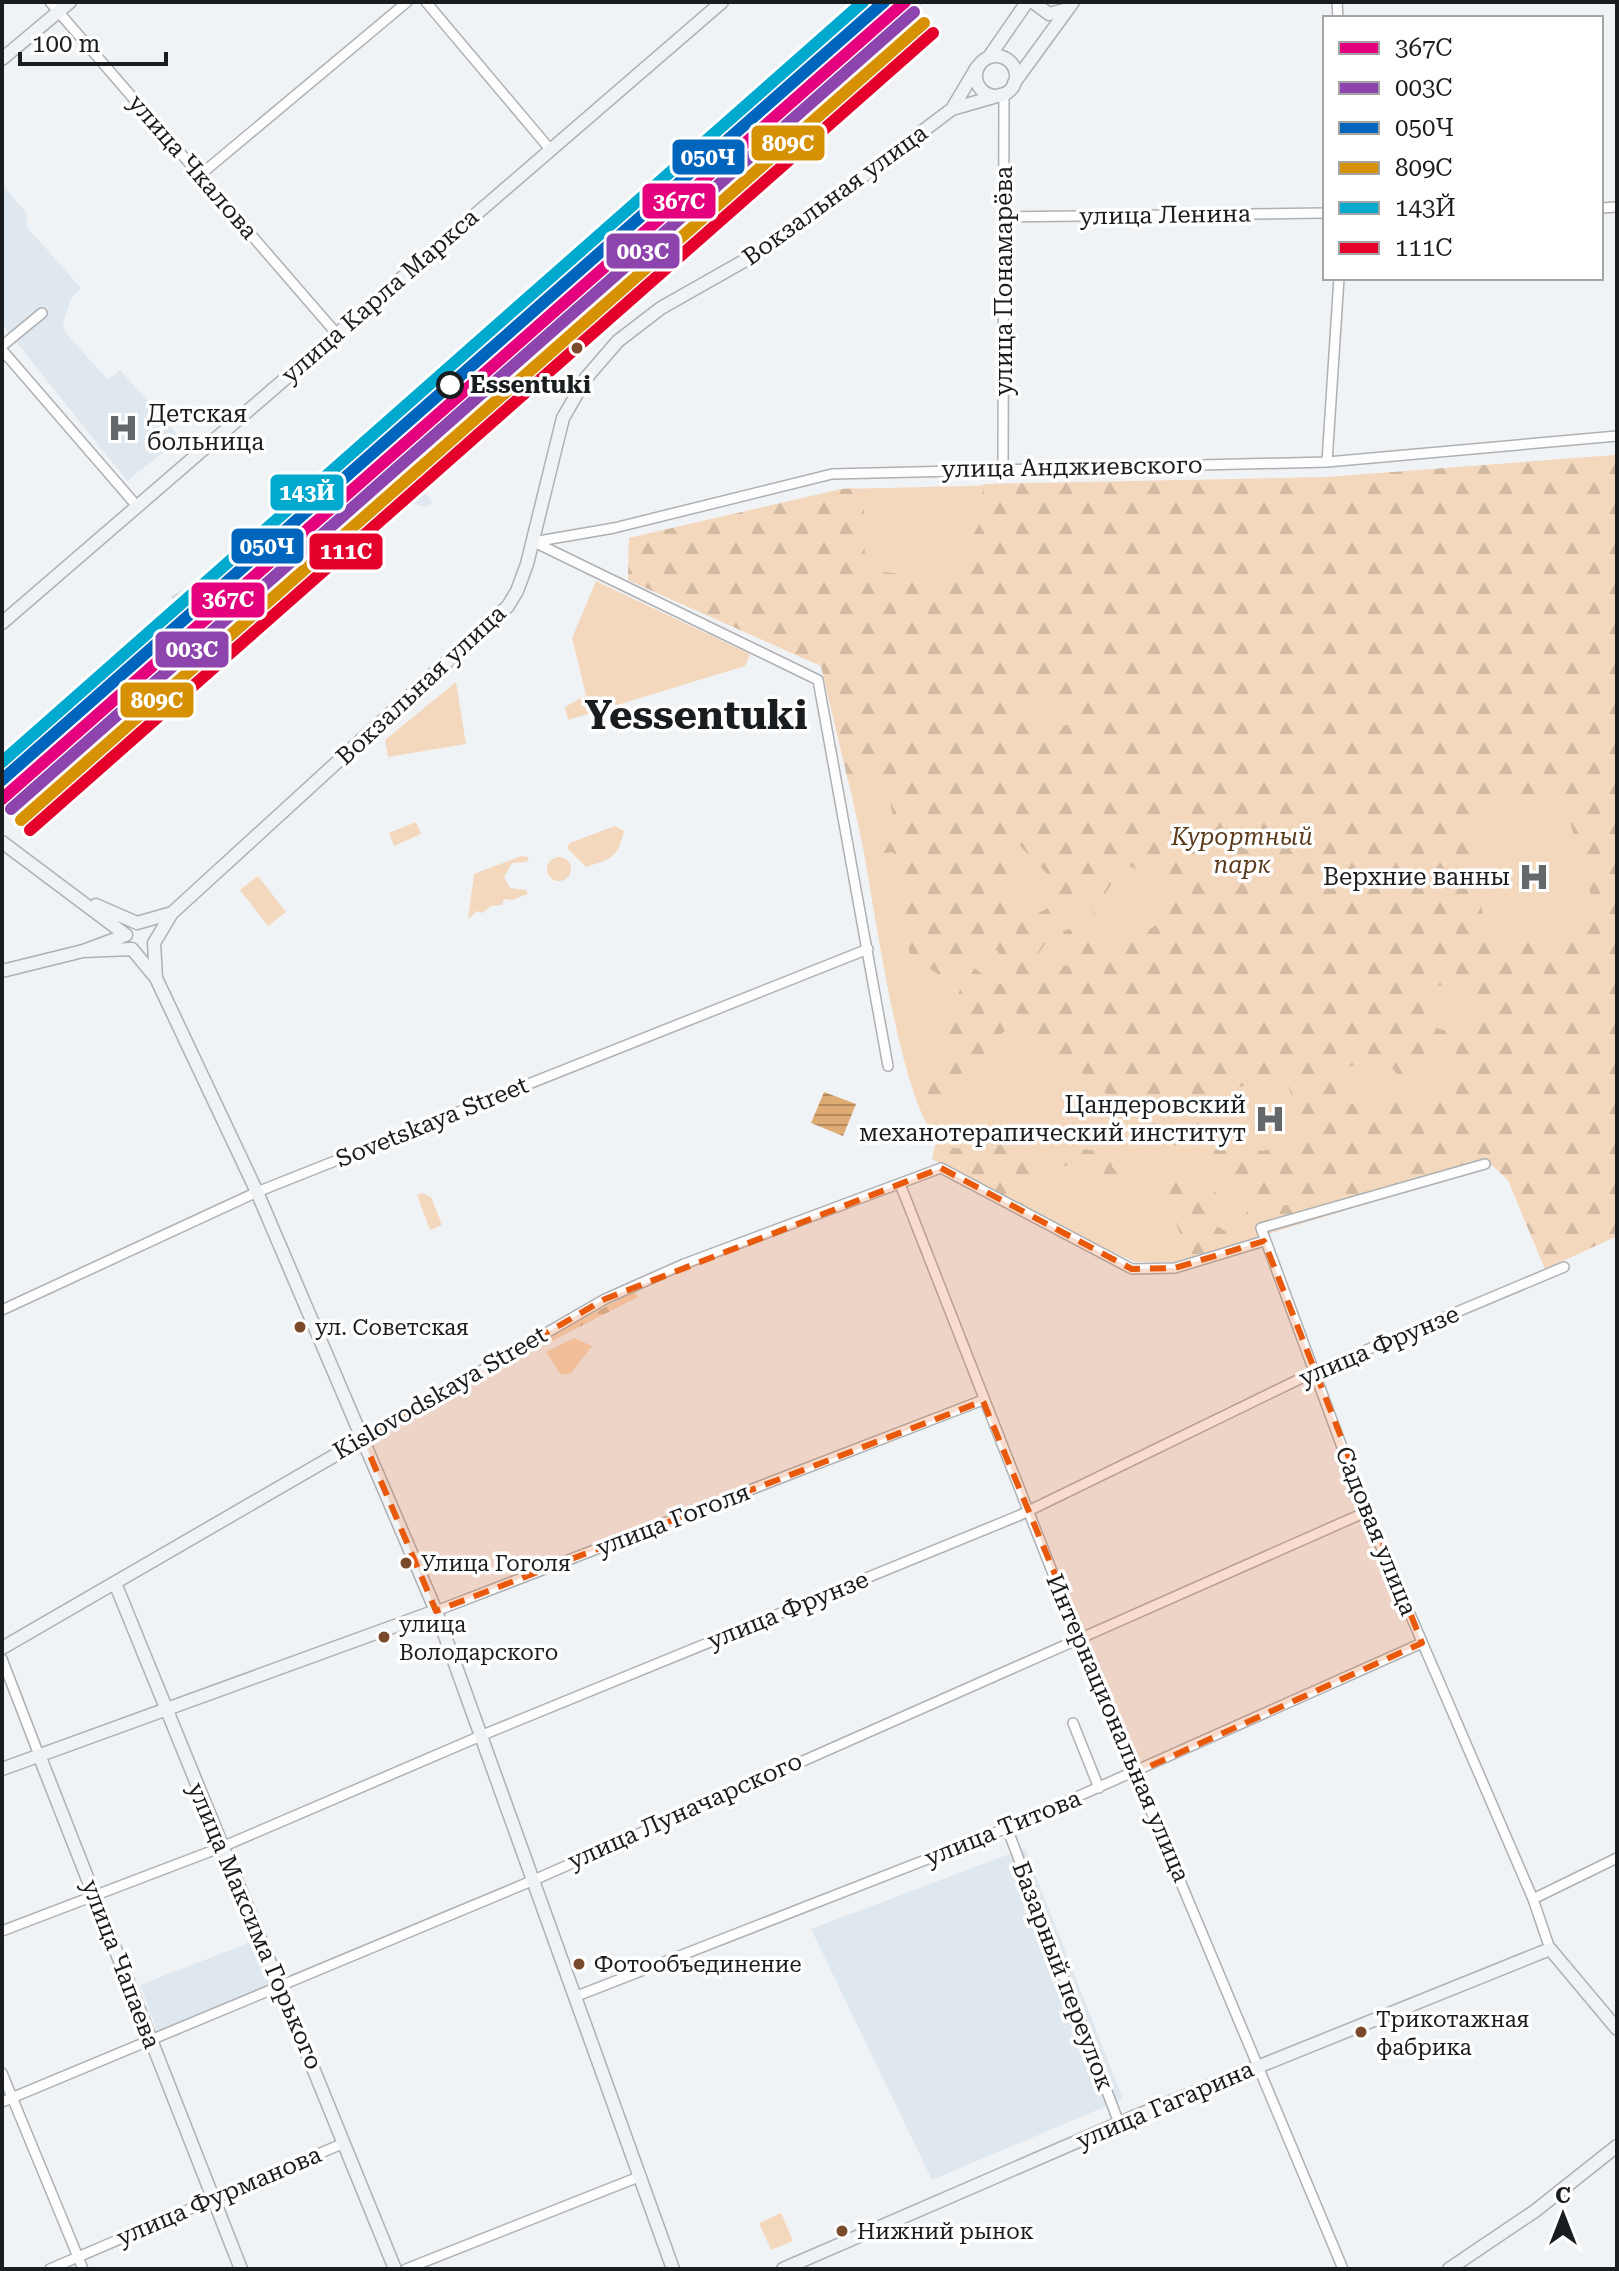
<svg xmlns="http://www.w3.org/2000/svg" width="1619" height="2271" font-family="'Roboto Serif',serif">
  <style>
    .built { fill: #dfe8ef }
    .green { fill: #f4d8bd }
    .forest { fill: url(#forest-firs); fill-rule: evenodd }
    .water { fill: url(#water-rules) }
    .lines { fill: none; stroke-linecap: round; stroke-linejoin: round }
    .street-casing { stroke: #aeb0b3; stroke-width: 12 }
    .secondary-casing { stroke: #aeb0b3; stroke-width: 15 }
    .street { stroke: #fdfdfe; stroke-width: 9 }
    .secondary { stroke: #f0f3f6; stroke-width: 12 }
    .rail { stroke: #d6d7d8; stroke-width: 3; stroke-dasharray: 16 8; stroke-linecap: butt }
    .rail-1-casing { stroke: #fff; stroke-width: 18 }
    .rail-2-casing { stroke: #fff; stroke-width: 18 }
    .rail-3-casing { stroke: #fff; stroke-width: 18 }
    .rail-4-casing { stroke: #fff; stroke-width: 18 }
    .rail-5-casing { stroke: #fff; stroke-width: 18 }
    .rail-6-casing { stroke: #fff; stroke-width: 18 }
    .rail-1 { stroke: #e5007d; stroke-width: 12 }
    .rail-2 { stroke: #8e44ad; stroke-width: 12 }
    .rail-3 { stroke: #0065bd; stroke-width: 12 }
    .rail-4 { stroke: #d69105; stroke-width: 12 }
    .rail-5 { stroke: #00a9ce; stroke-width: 12 }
    .rail-6 { stroke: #e4002b; stroke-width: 12 }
    .marked { fill: #e8590c; fill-opacity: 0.2; stroke: #e8590c; stroke-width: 6; stroke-dasharray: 16 10; stroke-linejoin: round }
    .bus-dot { fill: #7a4b2a; stroke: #fff; stroke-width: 3 }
    .stop-dot { fill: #fff; stroke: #1a1d1f; stroke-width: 4 }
    .labels { text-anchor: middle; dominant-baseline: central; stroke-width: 7; stroke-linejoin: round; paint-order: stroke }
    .bus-label { font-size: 22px; fill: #1a1d1f; stroke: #fff; text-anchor: start }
    .street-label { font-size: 24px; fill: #1a1d1f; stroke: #fff }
    .stop-label { font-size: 24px; font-weight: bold; fill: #1a1d1f; stroke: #fff; text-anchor: start }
    .poi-label { font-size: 24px; fill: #1a1d1f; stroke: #fff; text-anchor: end }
    .park-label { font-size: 24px; font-style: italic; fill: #5a3b1b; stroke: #fff }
    .town-label { font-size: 40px; font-weight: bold; fill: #1a1d1f; stroke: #fff }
    .line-badge { stroke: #fff; stroke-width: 3 }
    .badge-label { font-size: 22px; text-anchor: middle; font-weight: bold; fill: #fff }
  </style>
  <defs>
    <pattern id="forest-firs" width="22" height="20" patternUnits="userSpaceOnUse" patternTransform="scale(2)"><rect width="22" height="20" fill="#f4d8bd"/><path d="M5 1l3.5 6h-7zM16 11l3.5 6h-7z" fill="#d1b9a2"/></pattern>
    <pattern id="water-rules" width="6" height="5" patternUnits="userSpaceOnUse" patternTransform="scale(2)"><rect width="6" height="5" fill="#deab74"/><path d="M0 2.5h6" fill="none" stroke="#b38b5f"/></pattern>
  </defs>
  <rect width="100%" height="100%" fill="#f0f3f6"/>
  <path class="built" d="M2,183L27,214V227L81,288L71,299L63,323L65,332L108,380L120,370L181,438L127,481L2,324Z
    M517,310L543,344L534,353L539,360L516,382L506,374L410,459L412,462L403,470L433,502L427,507L374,494L325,535L327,538L261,598L229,557Z
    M1025,1848L1123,2099L932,2180L811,1929Z
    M256,1940L275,1985L158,2033L140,1985Z"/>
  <path class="green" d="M1617,455V1236L1545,1269L1508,1180L1492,1165L1176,1262H1135L1069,1232L932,1159L937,1138C899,1100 874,900 861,838C849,781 835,723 821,666L628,580L629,538L842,489L1328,477Z
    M596,581L750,654L745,666L568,720L565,707L586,695L572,638Z
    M456,682L466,744L388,757L385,740Z
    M416,822L421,834L394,846L389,833Z
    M615,826L624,831C618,858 611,859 586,867L567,848L570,843Z
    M521,856L529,857L527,862L512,863L504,877L510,888L526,890L528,894L512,900L504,899L502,905L491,906L482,913L477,911L468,919L474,874Z
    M547 869a12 12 0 1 1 24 0a12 12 0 1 1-24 0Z
    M258,876L286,912L268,926L240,890Z
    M422,1193L431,1197L442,1225L430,1230L417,1195Z
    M574,1338L592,1346L571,1373L561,1375L546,1352Z
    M781,2213L793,2241L771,2250L759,2223Z"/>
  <path class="forest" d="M1617,455V1236L1545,1269L1508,1180L1492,1165L1176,1262L1174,1249L1182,1238L1176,1223L1179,1208L1165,1195L1139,1188L1133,1177L1137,1168L1167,1184L1173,1174L1192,1184L1187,1196L1200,1203L1208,1188L1222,1197L1226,1205L1215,1225L1235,1237L1252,1201L1248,1187L1217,1170L1219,1163L1180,1141L1175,1146L1146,1129L1137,1119L1116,1111L1102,1087L1033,1038L1024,1017L1014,1012L1011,1025L992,1043L991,1063L977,1073L966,1065L944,1106L924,1105L926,1087L932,1080L947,1084L949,1055L944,1035L964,978L943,977L910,957L893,852L869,855L870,842L894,822L887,785L848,781L821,666L628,580L629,538L842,489L857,488L864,510L865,570L928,577L969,565L967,544L981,522L983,484L1328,477ZM1043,698L1062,710L1074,723L1039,732L1029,708ZM1516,793L1560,803L1568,815L1594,906L1592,914L1570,922L1572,943L1539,949L1524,934L1498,939L1485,927L1472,849L1476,833L1471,817L1489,801ZM1017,843L1057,884L1050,907L1033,916L1010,886L1019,863L1013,846ZM1125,864L1160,880L1166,919L1140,935L1096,952L1079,926L1063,931L1065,947L1082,963L1057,967L1038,954L1079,894H1086L1096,919L1119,916L1102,898ZM982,942L998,951L1005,979L997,986L967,962V945ZM1458,982C1467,1003 1475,1013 1460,1034L1432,1027L1431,1004L1419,990ZM1399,1038L1406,1050L1389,1065L1399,1076L1414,1075L1426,1061L1463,1058L1467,1072L1444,1077L1442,1092L1430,1106L1405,1108L1402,1087L1392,1078L1394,1102L1378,1110L1360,1101L1349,1105L1341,1084L1334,1082L1332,1073L1363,1062L1388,1060L1381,1040ZM1283,1073L1305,1129L1298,1144L1261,1151L1243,1139L1222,1093ZM1280,1178L1291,1179L1299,1188L1292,1204L1281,1206L1272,1198L1271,1186Z
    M990,1132L1011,1138L1033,1167L1028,1210L932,1159L948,1147L981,1151L992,1142Z
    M1129,1134L1112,1167L1120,1171L1122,1185L1112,1193L1086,1175L1076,1162L1056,1169L1047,1144L1097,1151L1116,1136Z
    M635,1291L638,1297L544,1345L541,1341Z"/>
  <path class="water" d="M824,1092L856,1104L843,1136L811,1123Z"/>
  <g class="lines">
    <g class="street-casing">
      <path id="street" d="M50,2L336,333
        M426,2L549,148
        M1337,2L1338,18
        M200,175L407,2
        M1601,208L1617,207
        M1004,217L1325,213
        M2,346L42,313
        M2,350L136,505
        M1327,462L1339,278
        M1003,468L1004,94
        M533,542L614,528L832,474L1327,462L1617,436
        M534,542L818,680L888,1066
        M1485,1164L1261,1228L1366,1512L1533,1899L1550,1949
        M900,1184L1079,1640L1343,2269
        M2,1310L257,1192L868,949
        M363,1439L605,1299L684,1264L941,1168L1132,1269L1175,1268L1264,1241
        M436,1611L983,1400
        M2,1659L39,1755
        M1073,1723L1099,1788
        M1007,1828L1119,2123
        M1533,1899L1617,1858
        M2,1931L222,1847L490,1732L1018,1516L1314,1372L1564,1267
        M577,1996L1007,1828L1422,1643
        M2,2073L83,2269
        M2,2102L534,1880L1366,1512
        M50,2269L344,2143
        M406,2269L641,2176"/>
    </g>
    <g class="secondary-casing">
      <path id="secondary" d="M1033,2L1049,14L1068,9
        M976 76a20 20 0 1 1 40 0a20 20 0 1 1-40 0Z
        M989,57L1027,2
        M2,59L70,2
        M1014,83L1073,2
        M952,109L977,67
        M2,623L722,2
        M2,842L126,935
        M96,905L137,923L172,913
        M83,951L132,949L156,978L257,1192L436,1611L673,2269
        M2,971L83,951L126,935
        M156,978L154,943L172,913L508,606L517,591L527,564L563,418L586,378L618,341L661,308L772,245L952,109L1004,94
        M115,1583L395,2269
        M2,1648L363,1439
        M39,1755L241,2269
        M2,1769L436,1611
        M783,2269L1136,2116L1550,1949L1617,2029
        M1449,2269L1535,2211L1617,2146"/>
    </g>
    <use href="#street" class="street"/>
    <use href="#secondary" class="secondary"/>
    <path class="rail" d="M659,196L719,134
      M565,315L924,2
      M172,598L231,563"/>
    <g class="rail-1-casing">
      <path id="rail-1" d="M2,799L905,2"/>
    </g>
    <g class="rail-2-casing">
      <path id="rail-2" d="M11,809L914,12"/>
    </g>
    <g class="rail-3-casing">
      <path id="rail-3" d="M2,780L884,2"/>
    </g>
    <g class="rail-4-casing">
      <path id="rail-4" d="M21,820L924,23"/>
    </g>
    <g class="rail-5-casing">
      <path id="rail-5" d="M2,762L863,2"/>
    </g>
    <g class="rail-6-casing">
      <path id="rail-6" d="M30,830L933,33"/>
    </g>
    <use href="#rail-1" class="rail-1"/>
    <use href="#rail-2" class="rail-2"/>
    <use href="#rail-3" class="rail-3"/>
    <use href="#rail-4" class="rail-4"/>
    <use href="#rail-5" class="rail-5"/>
    <use href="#rail-6" class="rail-6"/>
  </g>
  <path class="marked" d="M941,1168L1132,1269L1175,1268L1264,1241L1422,1643L1137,1772L983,1401L436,1611L363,1439L605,1299Z"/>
  <defs>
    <g id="hospital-bare" transform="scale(2.4)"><path d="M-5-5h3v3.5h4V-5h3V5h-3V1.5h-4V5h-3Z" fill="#65686a" stroke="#fff" stroke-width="2.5" paint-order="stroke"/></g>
  </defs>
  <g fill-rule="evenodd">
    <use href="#hospital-bare" x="123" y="428"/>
    <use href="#hospital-bare" x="1534" y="877"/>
    <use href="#hospital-bare" x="1270" y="1119"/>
  </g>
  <g class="bus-dot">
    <circle cx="577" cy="348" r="7"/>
    <circle cx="300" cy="1327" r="7"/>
    <circle cx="406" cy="1563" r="7"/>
    <circle cx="384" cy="1637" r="7"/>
    <circle cx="579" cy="1964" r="7"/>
    <circle cx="1361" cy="2032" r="7"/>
    <circle cx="842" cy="2231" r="7"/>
  </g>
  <circle class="stop-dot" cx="450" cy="385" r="12"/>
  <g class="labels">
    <g class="bus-label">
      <text x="315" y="1327">ул. Советская</text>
      <text x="421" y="1563">Улица Гоголя</text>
      <text x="399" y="1624">улица<tspan x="399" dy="28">Володарского</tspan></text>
      <text x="594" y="1964">Фотообъединение</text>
      <text x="1376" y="2019">Трикотажная<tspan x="1376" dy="28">фабрика</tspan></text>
      <text x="857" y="2231">Нижний рынок</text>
    </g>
    <g class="street-label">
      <text transform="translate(193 167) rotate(49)">улица Чкалова</text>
      <text transform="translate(835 195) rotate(-36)">Вокзальная улица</text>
      <text transform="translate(1165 215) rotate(-1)">улица Ленина</text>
      <text transform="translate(1004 281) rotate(-90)">улица Понамарёва</text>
      <text transform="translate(380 296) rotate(-41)">улица Карла Маркса</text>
      <text transform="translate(1072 467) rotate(-1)">улица Анджиевского</text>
      <text transform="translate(421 685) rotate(-43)">Вокзальная улица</text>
      <text transform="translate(432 1122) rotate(-22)">Sovetskaya Street</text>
      <text transform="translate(1379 1346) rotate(-23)">улица Фрунзе</text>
      <text transform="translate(440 1393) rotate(-30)">Kislovodskaya Street</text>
      <text transform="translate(673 1520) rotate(-21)">улица Гоголя</text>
      <text transform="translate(1376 1531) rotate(68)">Садовая улица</text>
      <text transform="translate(788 1610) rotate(-22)">улица Фрунзе</text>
      <text transform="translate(1118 1728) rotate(67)">Интернациональная улица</text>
      <text transform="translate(685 1811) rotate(-24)">улица Луначарского</text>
      <text transform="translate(1003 1828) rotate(-22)">улица Титова</text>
      <text transform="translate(255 1926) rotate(67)">улица Максима Горького</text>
      <text transform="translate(121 1964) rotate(69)">улица Чапаева</text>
      <text transform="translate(1063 1976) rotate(69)">Базарный переулок</text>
      <text transform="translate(1165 2105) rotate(-23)">улица Гагарина</text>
      <text transform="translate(219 2196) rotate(-23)">улица Фурманова</text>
    </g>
    <g class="stop-label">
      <text x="470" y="385">Essentuki</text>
    </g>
    <g class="poi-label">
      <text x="147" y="414" text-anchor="start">Детская<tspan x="147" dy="28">больница</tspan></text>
      <text x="1510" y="877">Верхние ванны</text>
      <text x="1246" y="1105">Цандеровский<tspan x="1246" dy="28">механотерапический институт</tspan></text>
    </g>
    <g class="park-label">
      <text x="1242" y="837">Курортный<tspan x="1242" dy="28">парк</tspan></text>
    </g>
    <g class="town-label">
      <text x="696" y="715">Yessentuki</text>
    </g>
  </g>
  <g class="line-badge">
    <rect x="750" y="124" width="76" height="38" rx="8" fill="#d69105"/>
    <rect x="671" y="138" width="75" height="38" rx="8" fill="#0065bd"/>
    <rect x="641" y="182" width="76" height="38" rx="8" fill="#e5007d"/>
    <rect x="605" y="232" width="76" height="38" rx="8" fill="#8e44ad"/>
    <rect x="269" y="473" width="76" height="39" rx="8" fill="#00a9ce"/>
    <rect x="230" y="527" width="75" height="38" rx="8" fill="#0065bd"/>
    <rect x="308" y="532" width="76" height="39" rx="8" fill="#e4002b"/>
    <rect x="190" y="581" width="76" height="38" rx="8" fill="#e5007d"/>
    <rect x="154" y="630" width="76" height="39" rx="8" fill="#8e44ad"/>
    <rect x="119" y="681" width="76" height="38" rx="8" fill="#d69105"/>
  </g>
  <g class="badge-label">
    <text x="788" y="151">809С</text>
    <text x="708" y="165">050Ч</text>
    <text x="679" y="209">367С</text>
    <text x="643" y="259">003С</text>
    <text x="307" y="500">143Й</text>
    <text x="267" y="554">050Ч</text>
    <text x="346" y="559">111С</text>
    <text x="228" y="607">367С</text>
    <text x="192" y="657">003С</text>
    <text x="157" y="708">809С</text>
  </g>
  <rect width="1619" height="2271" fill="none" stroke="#1a1d1f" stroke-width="8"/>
  <rect x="1323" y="16" width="280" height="264" fill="#ffffff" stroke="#a3a5a5" stroke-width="2"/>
  <rect x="1339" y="42" width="40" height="12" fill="#e5007d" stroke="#a3a5a5" stroke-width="2"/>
  <text x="1395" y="56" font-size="24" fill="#1a1d1f">367С</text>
  <rect x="1339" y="82" width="40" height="12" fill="#8e44ad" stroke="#a3a5a5" stroke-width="2"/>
  <text x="1395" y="96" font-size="24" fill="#1a1d1f">003С</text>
  <rect x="1339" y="122" width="40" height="12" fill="#0065bd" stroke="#a3a5a5" stroke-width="2"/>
  <text x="1395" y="136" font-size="24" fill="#1a1d1f">050Ч</text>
  <rect x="1339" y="162" width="40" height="12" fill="#d69105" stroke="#a3a5a5" stroke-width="2"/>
  <text x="1395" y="176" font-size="24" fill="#1a1d1f">809С</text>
  <rect x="1339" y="202" width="40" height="12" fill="#00a9ce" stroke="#a3a5a5" stroke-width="2"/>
  <text x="1395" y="216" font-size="24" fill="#1a1d1f">143Й</text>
  <rect x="1339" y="242" width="40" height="12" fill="#e4002b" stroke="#a3a5a5" stroke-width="2"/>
  <text x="1395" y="256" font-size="24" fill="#1a1d1f">111С</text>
  <g transform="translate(1563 2215)" stroke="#ffffff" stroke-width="6" paint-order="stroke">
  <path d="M0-6L14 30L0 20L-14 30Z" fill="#1a1d1f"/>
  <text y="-12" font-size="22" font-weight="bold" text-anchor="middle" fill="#1a1d1f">С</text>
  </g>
  <path d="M20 52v12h146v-12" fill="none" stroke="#1a1d1f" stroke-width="4"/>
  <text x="32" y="52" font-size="24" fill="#1a1d1f" stroke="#ffffff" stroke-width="6" paint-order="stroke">100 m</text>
</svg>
